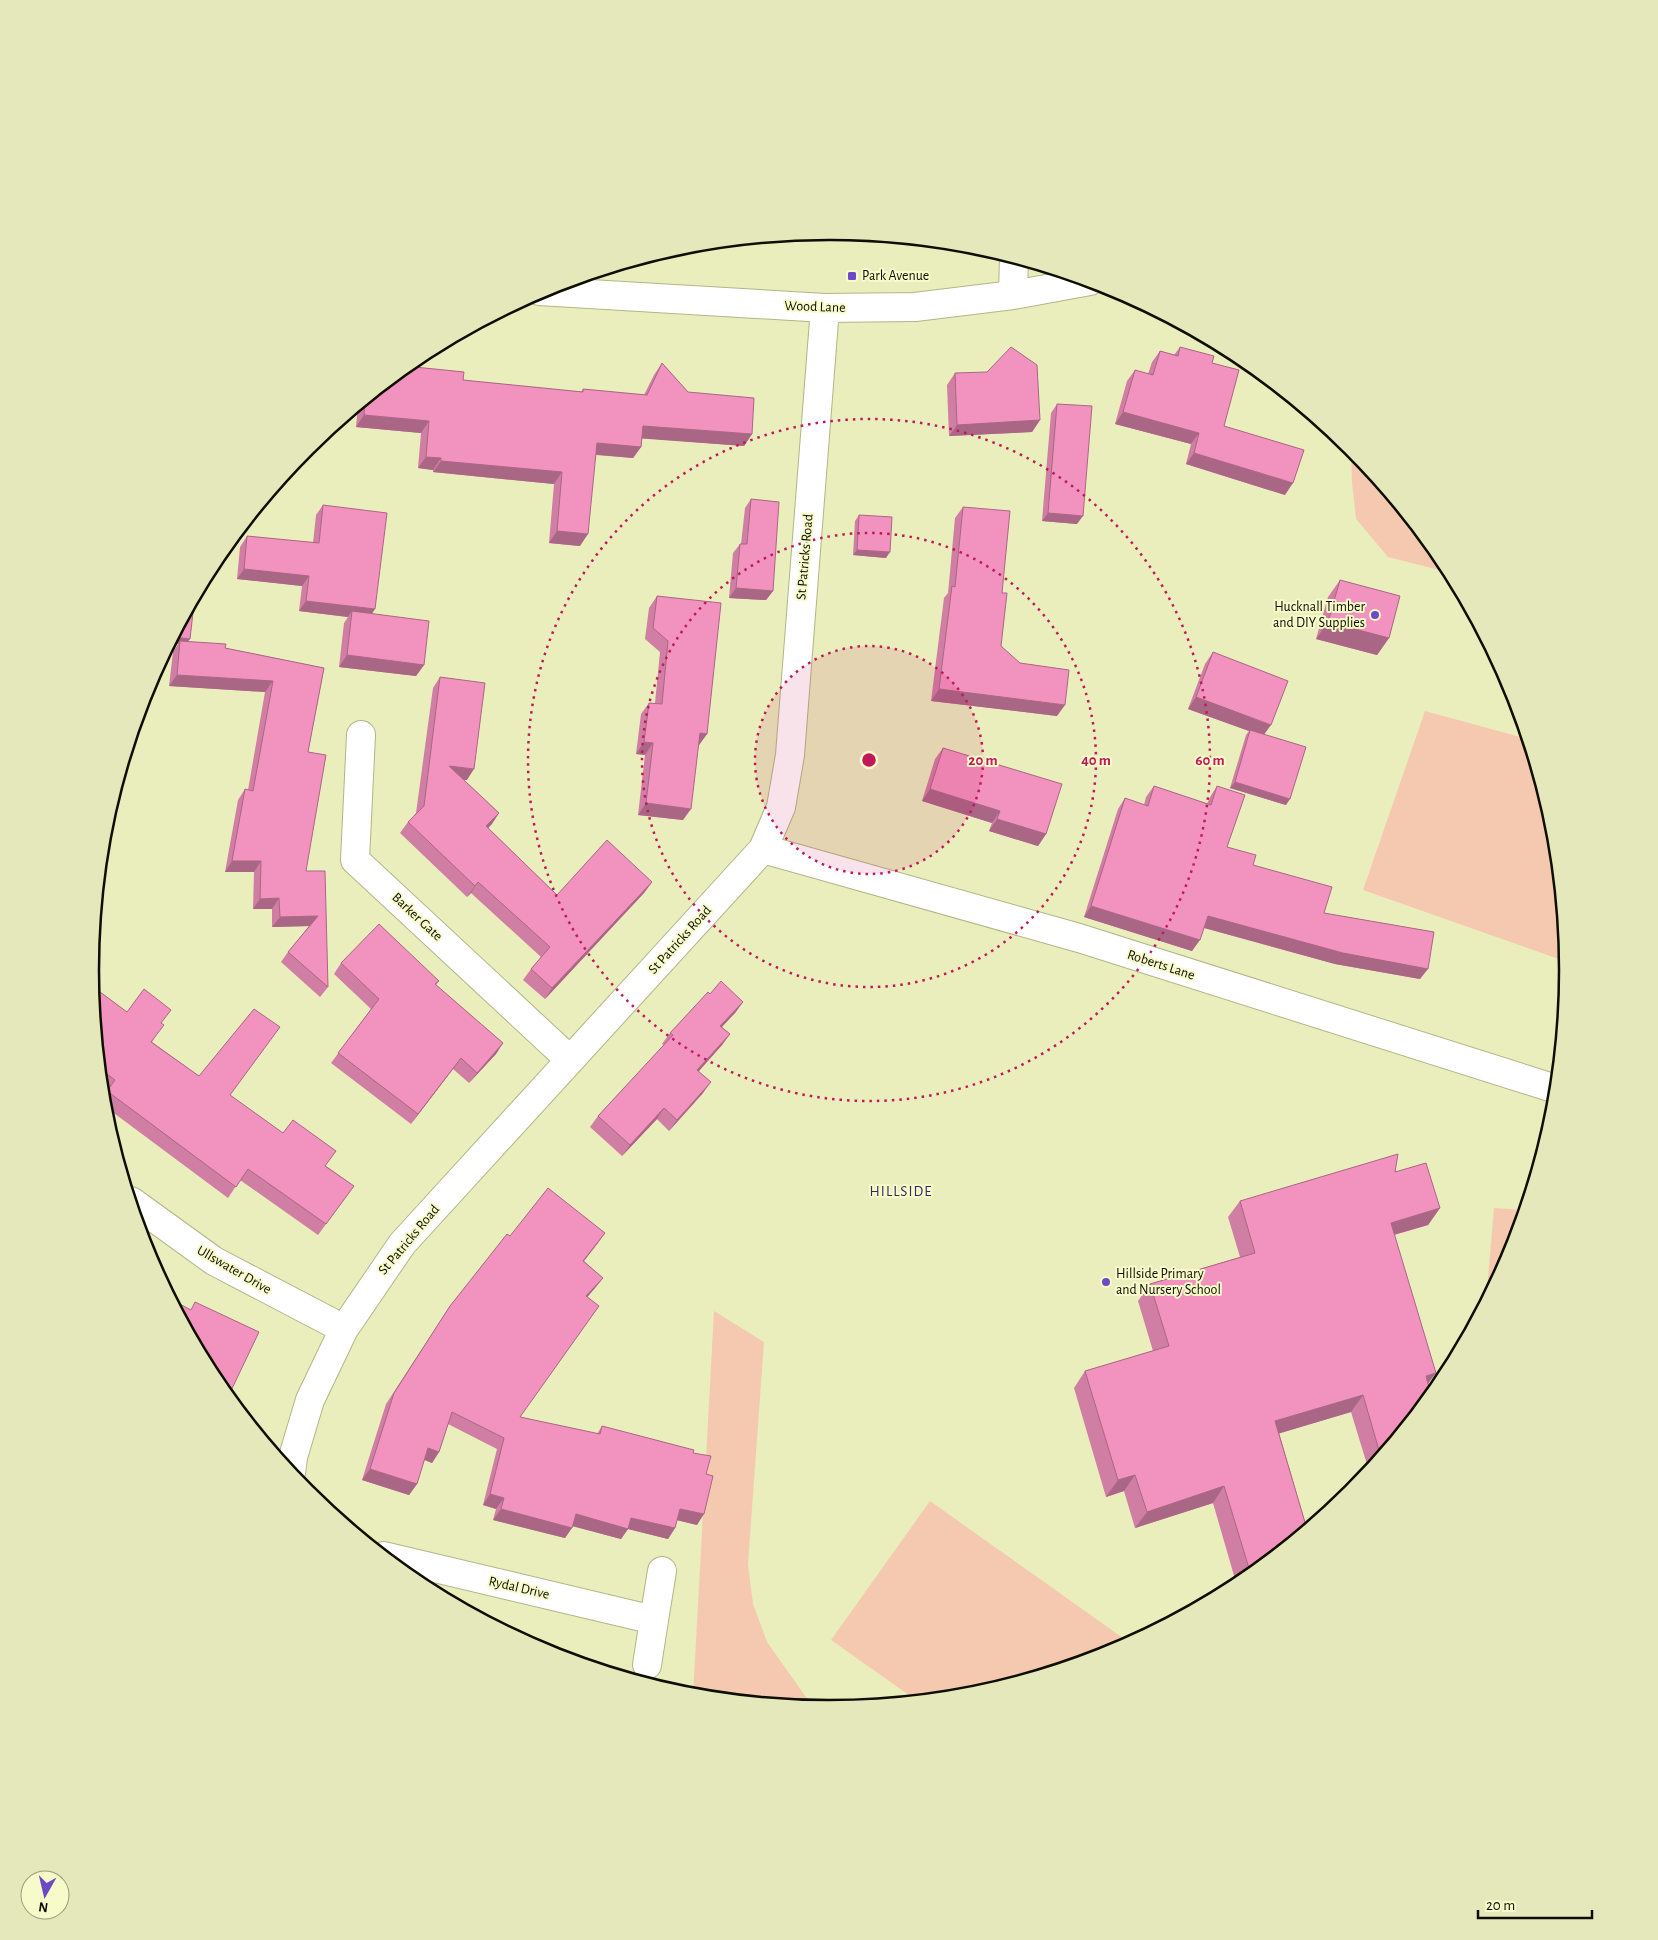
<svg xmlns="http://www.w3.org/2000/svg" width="1658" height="1940" font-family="'Alegreya Sans',sans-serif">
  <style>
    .green { fill: #f5c9b0 }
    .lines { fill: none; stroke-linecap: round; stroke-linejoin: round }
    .minor-casing { stroke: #b2b687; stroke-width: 30 }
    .minor { stroke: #fff; stroke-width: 28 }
    .wall { fill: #d07ea3 }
    .shaded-wall { fill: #a96685 }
    .building { fill: #f292be; stroke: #a96685 }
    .ring { fill: none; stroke: #c2185b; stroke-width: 2.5; stroke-dasharray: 2.5 5 }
    .poi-dot { fill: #6c4ac3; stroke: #f7fbca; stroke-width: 2 }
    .labels { text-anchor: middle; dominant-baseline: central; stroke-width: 4; stroke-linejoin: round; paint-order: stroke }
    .poi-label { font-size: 14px; fill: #0e0f01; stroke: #f7fbca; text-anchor: start }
    .street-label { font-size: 14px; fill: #0e0f01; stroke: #f7fbca }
    .neighbourhood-label { font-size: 15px; letter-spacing: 1px; fill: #362762; stroke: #f7fbca }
    .rim { fill: none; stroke: #0e0f01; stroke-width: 2.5 }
    .centre { fill: #c2185b; stroke: #f7fbca; stroke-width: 2.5 }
    .ring-label { font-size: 15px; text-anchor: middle; font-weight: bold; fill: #c2185b; stroke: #f7fbca; stroke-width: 4; stroke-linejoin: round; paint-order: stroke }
  </style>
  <rect width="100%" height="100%" fill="#eaeebd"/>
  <path class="green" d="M1351,447L1444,560L1451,573L1388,557L1356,519L1352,483Z
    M1425,711L1528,739L1554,826L1567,962L1363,890Z
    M1494,1208L1525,1210L1512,1253L1486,1301Z
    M714,1311L764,1342L748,1564L753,1604L767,1642L813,1707L693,1696Z
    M930,1501L1130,1643L1112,1653L973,1695L916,1700L831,1640Z"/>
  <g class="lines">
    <g class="minor-casing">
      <path id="minor" d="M539,291L825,308L915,307L1013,295L1090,281
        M1013,295L1014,257
        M361,735L355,860L570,1060
        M763,849L1079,938L1556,1089
        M131,1201L214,1261L344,1329
        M291,1473L293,1457L310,1400L344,1329L402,1244L763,849L781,807L790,755L825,308
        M384,1556L654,1620L647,1665
        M654,1620L662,1571"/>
    </g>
    <use href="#minor" class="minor"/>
  </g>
  <path class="wall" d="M1180,347L1212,363L1224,426L1285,495L1186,464L1191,444L1115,424L1127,381L1135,370L1148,374L1152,362L1160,351L1174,355Z
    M662,363L688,392L752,434L744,446L642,438L641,447L633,458L596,455L580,546L549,543L554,484L433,472V470L418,468L421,433L356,427L358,405L405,366L463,380L581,392L583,389L644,395L654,375Z
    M955,373L1040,420L1032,432L949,436L947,385Z
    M1057,404L1077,524L1042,521L1051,413Z
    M751,499L773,591L766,600L729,598L733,553L740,544H741L745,508Z
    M323,505L372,614L424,665L416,676L339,667L344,623L348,617L299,611L302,586L237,579L240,547L247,536L313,543L316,515Z
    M963,507L1001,646L1057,716L931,701L944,598L948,593L955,518Z
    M859,515L886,558L853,555L855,521Z
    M1340,580L1389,638L1377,655L1316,639L1328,597Z
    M195,595L188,642L225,648L324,668L308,752L306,871L328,987L320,997L281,962L288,952L309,926L272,927V909H253L254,872H225L238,800L245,789L248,790L265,692L169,686L173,652L178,644L170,643Z
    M657,596L707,734L699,745H698L683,820L638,815L645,755L636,754L641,714L649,703H655L660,652L645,639L649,608Z
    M1213,652L1264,734L1286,805L1230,788L1246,735L1249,731L1188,709L1205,664Z
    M440,677L467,780H464L499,813L488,828L557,895L652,882L644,893L545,999L523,980L531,969L541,957L471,893L467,897L400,833L408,822L416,813L433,688Z
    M943,748L1046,834L1038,846L989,831L992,823L922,801L935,759Z
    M1154,786L1207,804L1210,797L1217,786L1227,847L1253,865L1324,913L1420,979L1335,964L1204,928L1192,951L1084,917L1118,809L1125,798L1144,805L1146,797Z
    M341,963L439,981L436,985L503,1043L496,1054L469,1083L453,1069L411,1124L331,1063L371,1009L334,974Z
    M92,986L127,1012L162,1023L152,1042L199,1076L231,1096L326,1166L354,1186L318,1235L240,1180L228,1198L103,1105L102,1097L107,1091L102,1087Z
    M710,994L743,1002L735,1013L722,1027L730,1034L722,1045L699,1071L703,1093L669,1131L657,1119L622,1156L590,1127L598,1116L664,1045L662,1044L670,1033Z
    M1395,1172L1440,1208L1428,1225L1394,1235L1428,1384L1431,1395L1369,1471L1351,1412L1279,1433L1307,1529L1237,1586L1213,1503L1135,1528L1124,1491L1106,1497L1074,1388L1085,1371L1153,1351L1138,1301L1150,1284L1240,1257L1228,1217L1240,1201Z
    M605,1233L584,1261L603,1278L595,1288L587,1297L520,1417L597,1434L602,1426L693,1453L706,1474L697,1525L677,1520L675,1528L668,1539L628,1529L621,1539L573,1526L565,1538L493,1520L496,1509L483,1505L497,1449L448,1424L439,1452L432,1463L424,1460L417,1484L409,1495L362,1480L386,1404L450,1306L510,1236Z"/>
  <path class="shaded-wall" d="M1123,412L1199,433L1191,444L1115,424Z
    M364,415L429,421L421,433L356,427Z
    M1040,420L1032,432L949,436L957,425Z
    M643,426L752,434L744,446L635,438Z
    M597,443L641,447L633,458L589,454Z
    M1194,453L1293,483L1285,495L1186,464Z
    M426,457L441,458L433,470L418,468Z
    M441,461L562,472L554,484L433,472Z
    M1048,513L1083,516L1077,524L1042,521Z
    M557,531L588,534L580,546L549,543Z
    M857,550L890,552L886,558L853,555Z
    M244,569L309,576L302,586L237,579Z
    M736,588L773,591L766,600L729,598Z
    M306,601L375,609L368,620L352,611L348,617L299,611Z
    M1328,622L1389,638L1377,655L1316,639Z
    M173,637L190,639L186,644L180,641L178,644L170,643Z
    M347,655L424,665L416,676L339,667Z
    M177,675L273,681L265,692L169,686Z
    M939,689L1065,705L1057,716L931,701Z
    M1196,697L1271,725L1263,736L1250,730L1249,731L1188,709Z
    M700,733L707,734L699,745L692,744Z
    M644,742L653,743L645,755L636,754Z
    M449,766L474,769L467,780L441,777Z
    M1235,782L1290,799L1286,805L1230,788Z
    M930,789L1000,811L992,823L922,801Z
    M646,803L691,809L683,820L638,815Z
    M499,813L492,824L479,838L486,826Z
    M997,819L1046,834L1038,846L989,831Z
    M232,861H261L254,872H225Z
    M478,882L471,893L467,897L475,886Z
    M652,882L644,893L545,999L552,988Z
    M279,898L272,909H253L260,899Z
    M1091,906L1200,940L1192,951L1084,917Z
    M318,916L311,926L272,927L280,917Z
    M1208,916L1428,969L1420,979L1335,964L1201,927Z
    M743,1002L735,1013L712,1037L720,1026Z
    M730,1034L722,1045L690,1081L697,1070Z
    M503,1043L496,1054L469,1083L477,1073Z
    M461,1058L453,1069L411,1124L418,1114Z
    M711,1082L703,1093L669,1131L677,1120Z
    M664,1108L657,1119L622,1156L630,1145Z
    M1440,1208L1428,1225L1379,1239L1391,1223Z
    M605,1233L598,1243L576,1271L583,1261Z
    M603,1278L595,1288L579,1307L586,1296Z
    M1436,1373L1424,1389L1426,1376Z
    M1363,1395L1351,1412L1264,1438L1275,1421Z
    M428,1448L439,1452L432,1463L421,1458Z
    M370,1469L417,1484L409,1495L362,1480Z
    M1135,1475L1124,1491L1106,1497L1118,1480Z
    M1224,1486L1213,1503L1135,1528L1147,1512Z
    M490,1494L504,1498L496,1509L483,1505Z
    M501,1509L572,1528L565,1538L493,1520Z
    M680,1509L704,1514L697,1525L672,1519Z
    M576,1514L631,1518L675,1528L668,1539L628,1529L621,1539L568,1525Z"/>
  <path class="building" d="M1011,347L1037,365L1040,420L957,425L955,373L987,372Z
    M1180,347L1214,356L1212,363L1239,370L1224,426L1304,450L1293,483L1194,453L1199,433L1123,412L1135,370L1153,375L1160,351L1178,356Z
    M662,363L688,392L754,398L752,434L643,426L641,447L597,443L588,534L557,531L562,472L441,461V458L426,457L429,421L364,415L365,399L405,366L464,372L463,380L583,392V389L647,395Z
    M1057,404L1092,406L1083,516L1048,513Z
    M751,499L779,502L773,591L736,588L740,544H747Z
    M323,505L387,513L375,609L306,601L309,576L244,569L247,536L319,543Z
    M963,507L1010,511L1002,593H1007L1001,646L1020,663L1069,670L1065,705L939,689L952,586L955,587Z
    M859,515L892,517L890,552L857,550Z
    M1340,580L1400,596L1389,638L1328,622Z
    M195,595L190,639L173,637Z
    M657,596L721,603L707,734L700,733L691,809L646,803L653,743L644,742L649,703L662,704L668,641L653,628Z
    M352,611L429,621L424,665L347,655Z
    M180,641L226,644L225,648L324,668L308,752L326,755L306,871H325L328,987L288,952L318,916L280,917L279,898L260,899L261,861H232L245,789L253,791L273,681L177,675Z
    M1213,652L1288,681L1271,725L1196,697Z
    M440,677L485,683L474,769L449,766L499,813L486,826L557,895L607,840L652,882L552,988L531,969L550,947L478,882L475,886L408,822L424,806Z
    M1250,730L1306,747L1290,799L1235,782Z
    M943,748L1062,784L1046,834L997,819L1000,811L930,789Z
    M1154,786L1211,805L1217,786L1245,795L1227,847L1256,855L1253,865L1332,887L1324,913L1434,932L1428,969L1343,953L1208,916L1200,940L1091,906L1125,798L1148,806Z
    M379,924L439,981L435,984L503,1043L477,1073L461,1058L418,1114L338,1053L379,999L341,963Z
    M721,981L743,1002L720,1026L730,1034L697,1070L711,1082L677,1120L664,1108L630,1145L598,1116L673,1035L670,1033L708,992L710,994Z
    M92,986L127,1012L144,989L171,1010L161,1023L164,1025L151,1042L199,1076L254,1009L280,1027L230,1095L283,1133L293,1120L336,1151L325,1166L354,1186L326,1224L248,1169L236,1187L107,1091L115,1080L100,1069Z
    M1398,1154L1395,1172L1426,1163L1440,1208L1391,1223L1436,1373L1426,1376L1431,1395L1381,1457L1363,1395L1275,1421L1307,1529L1251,1575L1224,1486L1147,1512L1135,1475L1118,1480L1085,1371L1169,1346L1150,1284L1255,1253L1240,1201Z
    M548,1188L605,1233L583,1261L603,1278L586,1296L599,1306L520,1417L600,1434L602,1426L694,1450L693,1453L711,1456L706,1474L713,1476L704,1514L680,1509L675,1528L631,1518L628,1529L576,1514L572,1528L501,1509L504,1498L490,1494L504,1438L452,1412L439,1452L428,1448L417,1484L370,1469L394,1393L450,1306L507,1234L510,1236Z
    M172,1300L191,1310L195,1302L259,1332L228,1397L214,1380Z
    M236,1407L241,1409L240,1412Z"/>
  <circle cx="869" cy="760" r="114" fill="#c2185b" fill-opacity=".12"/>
  <g class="ring">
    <circle cx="869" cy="760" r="114"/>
    <circle cx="869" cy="760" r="227"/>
    <circle cx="869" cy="760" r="341"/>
  </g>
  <g class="poi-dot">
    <rect x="847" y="271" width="10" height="10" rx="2.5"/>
    <circle cx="1375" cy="615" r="5"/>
    <circle cx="1106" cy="1282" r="5"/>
  </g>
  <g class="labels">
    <g class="poi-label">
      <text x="862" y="276">Park Avenue</text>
      <text x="1365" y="607" text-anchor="end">Hucknall Timber<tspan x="1365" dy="16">and DIY Supplies</tspan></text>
      <text x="1116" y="1274">Hillside Primary<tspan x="1116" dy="16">and Nursery School</tspan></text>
    </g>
    <g class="street-label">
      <text transform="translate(815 307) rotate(2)">Wood Lane</text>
      <text transform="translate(805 557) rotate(-85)">St Patricks Road</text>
      <text transform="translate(417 917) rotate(43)">Barker Gate</text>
      <text transform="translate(680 940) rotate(-48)">St Patricks Road</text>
      <text transform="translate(1161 965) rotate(18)">Roberts Lane</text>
      <text transform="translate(409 1240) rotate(-50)">St Patricks Road</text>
      <text transform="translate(234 1270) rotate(30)">Ullswater Drive</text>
      <text transform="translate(519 1588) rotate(13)">Rydal Drive</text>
    </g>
    <g class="neighbourhood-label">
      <text x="901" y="1191">HILLSIDE</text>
    </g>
  </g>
  <path d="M0 0H1658V1940H0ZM99 970a730 730 0 1 1 1460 0a730 730 0 1 1-1460 0Z" fill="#e4e8ba" fill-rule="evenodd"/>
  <path class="rim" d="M99 970a730 730 0 1 1 1460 0a730 730 0 1 1-1460 0Z"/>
  <circle cx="869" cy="760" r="8" class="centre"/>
  <g class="ring-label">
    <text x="983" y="765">20 m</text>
    <text x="1096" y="765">40 m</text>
    <text x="1210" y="765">60 m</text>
  </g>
  <g transform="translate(45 1895) rotate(188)"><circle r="24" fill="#f7fbca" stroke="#9a9d7a"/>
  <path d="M0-4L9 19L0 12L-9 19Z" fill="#6c4ac3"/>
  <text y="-8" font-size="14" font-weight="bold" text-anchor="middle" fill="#0e0f01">N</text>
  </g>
  <path d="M1478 1910v8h114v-8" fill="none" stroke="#0e0f01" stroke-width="2.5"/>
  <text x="1486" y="1910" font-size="15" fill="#0e0f01" stroke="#f7fbca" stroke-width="4" paint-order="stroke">20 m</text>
</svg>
